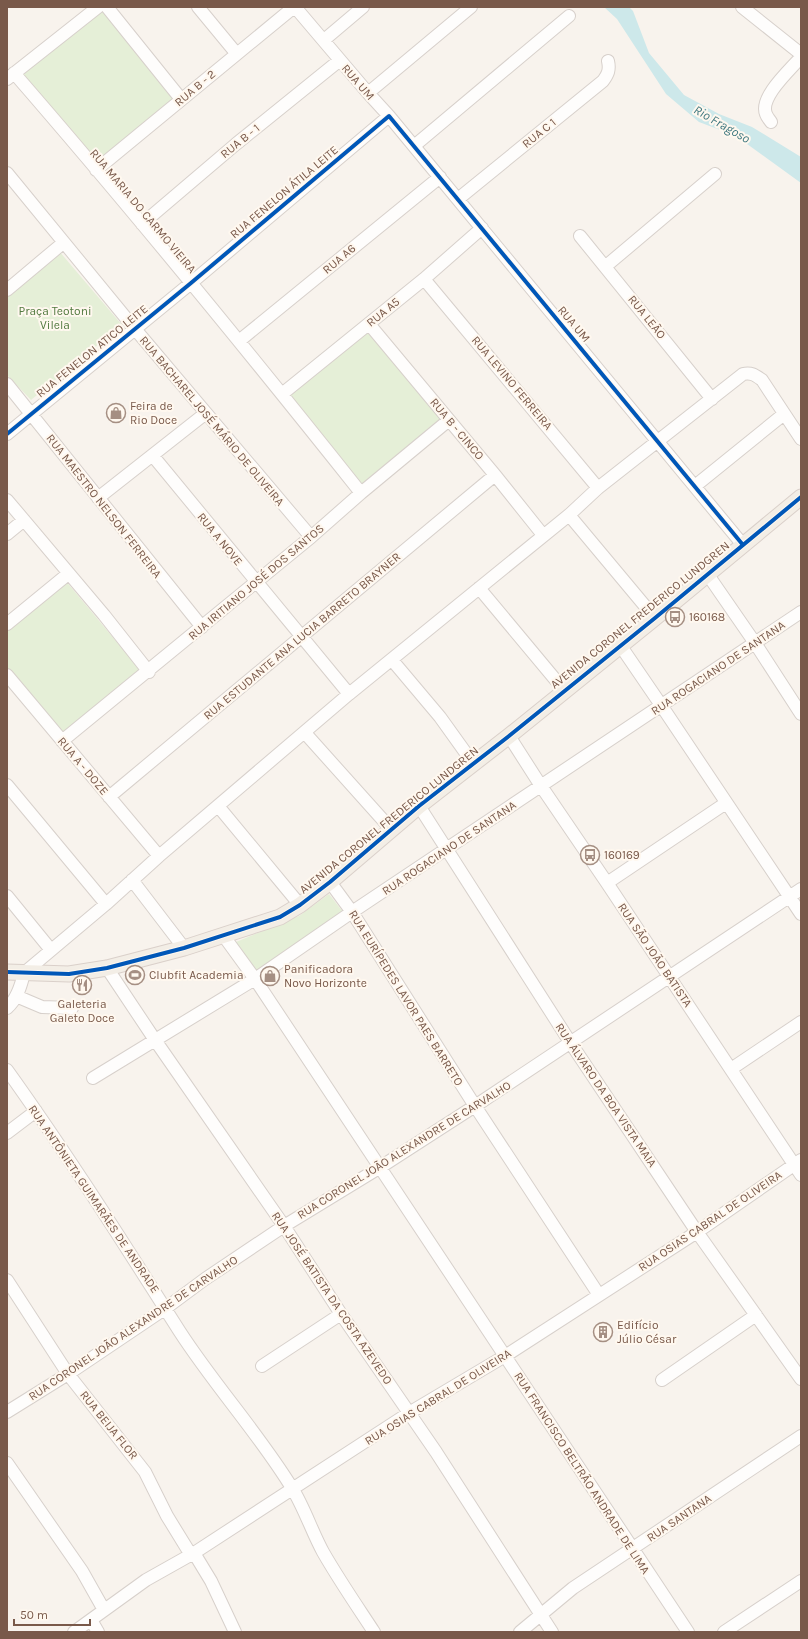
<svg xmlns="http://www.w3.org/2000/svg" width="808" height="1639" font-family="Karla,sans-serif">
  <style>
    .green { fill: #e5efd7 }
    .water { fill: #cde8ea }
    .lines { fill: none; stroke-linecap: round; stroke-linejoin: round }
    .minor-casing { stroke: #d7d0cb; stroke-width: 14 }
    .major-casing { stroke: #dad0ca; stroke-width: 17 }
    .minor { stroke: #fefdfc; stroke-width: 12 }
    .major { stroke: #f3eee6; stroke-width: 15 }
    .cycleway-casing { stroke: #fff8ef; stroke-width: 6 }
    .cycleway { stroke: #0057b8; stroke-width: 4 }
    .labels { text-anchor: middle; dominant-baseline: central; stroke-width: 4; stroke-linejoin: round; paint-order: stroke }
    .street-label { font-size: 12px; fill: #79594a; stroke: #fff8ef }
    .park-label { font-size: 12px; fill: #52793f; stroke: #fff8ef }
    .poi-label { font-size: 12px; fill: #79594a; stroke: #fff8ef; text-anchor: start }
    .water-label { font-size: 13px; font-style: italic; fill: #3d767e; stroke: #fff8ef }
  </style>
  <rect width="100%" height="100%" fill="#f8f3ed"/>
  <path class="green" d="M100,7L176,96L97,163L18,73Z
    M59,251L122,325L31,400L7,375V295Z
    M366,327L443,419L362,487L285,395Z
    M65,580L141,671L62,736L7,671V627Z
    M329,894L350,921L260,980L236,942L299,916Z"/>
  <path class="water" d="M604,7H629L633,11L649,53L684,95L719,114L752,127L801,157V183L736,136L699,122L666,94L617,19Z"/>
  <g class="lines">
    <g class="minor-casing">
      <path id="minor" d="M107,7L181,99
        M198,7L236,53
        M295,7L368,93L389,116L743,545
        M742,7L801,54
        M324,40L363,7
        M14,73C133,210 248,351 361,493
        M7,79L98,7
        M368,93L471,7
        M771,122C769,119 767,117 766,114C759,97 791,69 801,57
        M414,146L569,16
        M96,170L294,7
        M7,173L135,329L311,537
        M458,199L603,81C608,74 610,70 608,61
        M142,224L236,144L340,60
        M580,236L712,399
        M606,266L715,174
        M424,279L598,488
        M7,290L63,243
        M369,324L495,475L543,535
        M239,341L440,177
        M7,384L202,627
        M282,394L424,279L482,228
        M7,434L191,283L389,116
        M153,456L349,694
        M695,486L784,414
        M98,498L206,413
        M7,500L104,615L149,672
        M569,515L655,618
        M7,534L24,520
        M708,575L755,643L801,714
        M479,588L564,690
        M7,624L68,574
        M620,645L661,705L801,914
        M392,660L440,717L473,763
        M7,675L159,856
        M305,733L391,829
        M509,736L541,786L607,883L801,1175
        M62,741L311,537L361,493L449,420
        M7,785L106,904
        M109,797L495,475
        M218,806L300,905
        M419,806L570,1042L697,1232L801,1379
        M132,880L184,948
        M330,882L352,912L475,1106L599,1295
        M607,883L726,803
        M7,896L51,950
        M223,935L255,979L688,1632
        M107,968L155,1040L284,1226L341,1314L436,1452L552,1632
        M16,996L42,1007L72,1008
        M7,1008C17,999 21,986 24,973L106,904L159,856L349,694L569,515L598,488L743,374C751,372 755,375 762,380L801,439
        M731,1069L801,1022
        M7,1070C68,1155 124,1244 180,1332C215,1386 259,1434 292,1488C304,1507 312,1532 323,1552C339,1580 357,1606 374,1632
        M93,1078L255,979L352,912L801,612
        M7,1133L36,1111
        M7,1280L68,1374L145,1472L167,1516L191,1555
        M262,1366L341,1314
        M662,1380L756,1315
        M7,1412L68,1374L166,1308L205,1279L284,1226L379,1168L475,1106L801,889
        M7,1463L82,1571L104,1610
        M194,1553L211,1581L235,1632
        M91,1620L98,1632
        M74,1632L146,1580L194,1553L409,1413L505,1356L697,1232L801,1160
        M520,1632L573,1588L801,1436
        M724,1632L801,1581"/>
    </g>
    <g class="major-casing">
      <path id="major" d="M7,972L69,974L107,968L184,948L280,917L300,905L330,882L419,806L509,736L655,618L801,497"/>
    </g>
    <use href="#minor" class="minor"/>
    <use href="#major" class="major"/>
    <g class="cycleway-casing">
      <path id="cycleway" d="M7,434L191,283L389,116L743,545
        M7,972L69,974L107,968L184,948L280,917L300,905L330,882L419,806L509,736L655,618L801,497"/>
    </g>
    <use href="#cycleway" class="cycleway"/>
  </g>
  <defs>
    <g id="shop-ring" transform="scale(1)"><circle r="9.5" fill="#fff8ef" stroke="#a58f83" stroke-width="1.5"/><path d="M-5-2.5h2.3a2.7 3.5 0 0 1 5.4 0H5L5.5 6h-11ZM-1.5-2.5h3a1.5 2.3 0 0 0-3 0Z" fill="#a58f83"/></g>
    <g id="bus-ring" transform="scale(1)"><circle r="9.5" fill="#fff8ef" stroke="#a58f83" stroke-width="1.5"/><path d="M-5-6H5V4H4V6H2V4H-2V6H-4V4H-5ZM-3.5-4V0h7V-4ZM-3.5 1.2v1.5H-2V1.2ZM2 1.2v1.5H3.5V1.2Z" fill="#a58f83"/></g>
    <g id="stadium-ring" transform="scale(1)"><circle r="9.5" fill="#fff8ef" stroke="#a58f83" stroke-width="1.5"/><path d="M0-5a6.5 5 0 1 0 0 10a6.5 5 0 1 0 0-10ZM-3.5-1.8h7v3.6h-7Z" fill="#a58f83"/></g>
    <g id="restaurant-ring" transform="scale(1)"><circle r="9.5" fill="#fff8ef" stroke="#a58f83" stroke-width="1.5"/><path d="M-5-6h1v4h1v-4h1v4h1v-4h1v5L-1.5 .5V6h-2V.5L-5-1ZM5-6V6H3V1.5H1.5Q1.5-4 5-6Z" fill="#a58f83"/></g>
    <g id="building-ring" transform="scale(1)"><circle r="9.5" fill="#fff8ef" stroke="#a58f83" stroke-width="1.5"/><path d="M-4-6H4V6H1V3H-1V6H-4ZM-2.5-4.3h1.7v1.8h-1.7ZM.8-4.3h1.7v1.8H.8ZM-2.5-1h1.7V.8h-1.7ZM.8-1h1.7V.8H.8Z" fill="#a58f83"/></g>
  </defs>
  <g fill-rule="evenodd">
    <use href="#shop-ring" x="116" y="413"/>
    <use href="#bus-ring" x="675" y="617"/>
    <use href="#bus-ring" x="590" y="855"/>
    <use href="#stadium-ring" x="135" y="975"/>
    <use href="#shop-ring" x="270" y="976"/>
    <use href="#restaurant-ring" x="82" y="985"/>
    <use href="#building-ring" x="603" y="1332"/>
  </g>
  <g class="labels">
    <g class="street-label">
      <text transform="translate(358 82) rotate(49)">RUA UM</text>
      <text transform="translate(195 88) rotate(-40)">RUA B - 2</text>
      <text transform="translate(539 133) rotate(-39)">RUA C 1</text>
      <text transform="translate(240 141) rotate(-39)">RUA B - 1</text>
      <text transform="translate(284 192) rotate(-40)">RUA FENELON ÁTILA LEITE</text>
      <text transform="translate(143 211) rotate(50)">RUA MARIA DO CARMO VIEIRA</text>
      <text transform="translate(339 259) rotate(-40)">RUA A6</text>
      <text transform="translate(383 312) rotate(-39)">RUA A5</text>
      <text transform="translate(647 317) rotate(51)">RUA LEÃO</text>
      <text transform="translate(574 324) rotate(50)">RUA UM</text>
      <text transform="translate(92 351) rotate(-39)">RUA FENELON ATICO LEITE</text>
      <text transform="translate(512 383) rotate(50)">RUA LEVINO FERREIRA</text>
      <text transform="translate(212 421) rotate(50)">RUA BACHAREL JOSÉ MÁRIO DE OLIVEIRA</text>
      <text transform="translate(457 429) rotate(50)">RUA B - CINCO</text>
      <text transform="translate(104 506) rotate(52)">RUA MAESTRO NELSON FERREIRA</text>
      <text transform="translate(220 539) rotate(51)">RUA A NOVE</text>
      <text transform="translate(256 582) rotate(-40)">RUA IRITIANO JOSÉ DOS SANTOS</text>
      <text transform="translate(640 615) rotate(-39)">AVENIDA CORONEL FREDERICO LUNDGREN</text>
      <text transform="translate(302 636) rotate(-40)">RUA ESTUDANTE ANA LUCIA BARRETO BRAYNER</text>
      <text transform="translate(718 668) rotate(-34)">RUA ROGACIANO DE SANTANA</text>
      <text transform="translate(83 766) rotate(50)">RUA A - DOZE</text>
      <text transform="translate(389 820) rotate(-39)">AVENIDA CORONEL FREDERICO LUNDGREN</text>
      <text transform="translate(449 848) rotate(-34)">RUA ROGACIANO DE SANTANA</text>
      <text transform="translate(655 955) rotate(56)">RUA SÃO JOÃO BATISTA</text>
      <text transform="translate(406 998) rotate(58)">RUA EURÍPEDES LAVOR PAES BARRETO</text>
      <text transform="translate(606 1095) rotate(56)">RUA ÁLVARO DA BOA VISTA MAIA</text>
      <text transform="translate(404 1150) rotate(-32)">RUA CORONEL JOÃO ALEXANDRE DE CARVALHO</text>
      <text transform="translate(94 1199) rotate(56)">RUA ANTÔNIETA GUIMARÃES DE ANDRADE</text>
      <text transform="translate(710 1221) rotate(-34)">RUA OSIAS CABRAL DE OLIVEIRA</text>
      <text transform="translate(332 1298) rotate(56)">RUA JOSÉ BATISTA DA COSTA AZEVEDO</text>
      <text transform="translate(133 1328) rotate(-34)">RUA CORONEL JOÃO ALEXANDRE DE CARVALHO</text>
      <text transform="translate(438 1397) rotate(-32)">RUA OSIAS CABRAL DE OLIVEIRA</text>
      <text transform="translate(109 1425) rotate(51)">RUA BEIJA FLOR</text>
      <text transform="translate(582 1473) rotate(57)">RUA FRANCISCO BELTRÃO ANDRADE DE LIMA</text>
      <text transform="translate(679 1518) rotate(-34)">RUA SANTANA</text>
    </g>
    <g class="park-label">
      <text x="55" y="311">Praça Teotoni<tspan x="55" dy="14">Vilela</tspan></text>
    </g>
    <g class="poi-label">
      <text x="130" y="406">Feira de<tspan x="130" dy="14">Rio Doce</tspan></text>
      <text x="689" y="617">160168</text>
      <text x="604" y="855">160169</text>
      <text x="284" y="969">Panificadora<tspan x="284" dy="14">Novo Horizonte</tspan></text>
      <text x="149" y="975">Clubfit Academia</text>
      <text x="82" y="1004" text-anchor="middle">Galeteria<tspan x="82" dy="14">Galeto Doce</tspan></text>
      <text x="617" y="1325">Edifício<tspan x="617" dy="14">Júlio César</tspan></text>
    </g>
    <g class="water-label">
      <text transform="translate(722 124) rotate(30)">Rio Fragoso</text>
    </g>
  </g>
  <rect width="808" height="1639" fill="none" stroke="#79594a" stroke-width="16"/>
  <path d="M14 1619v6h76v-6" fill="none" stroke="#79594a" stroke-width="2"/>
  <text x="20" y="1619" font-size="12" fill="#79594a" stroke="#fff8ef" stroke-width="3" paint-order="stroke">50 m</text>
</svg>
